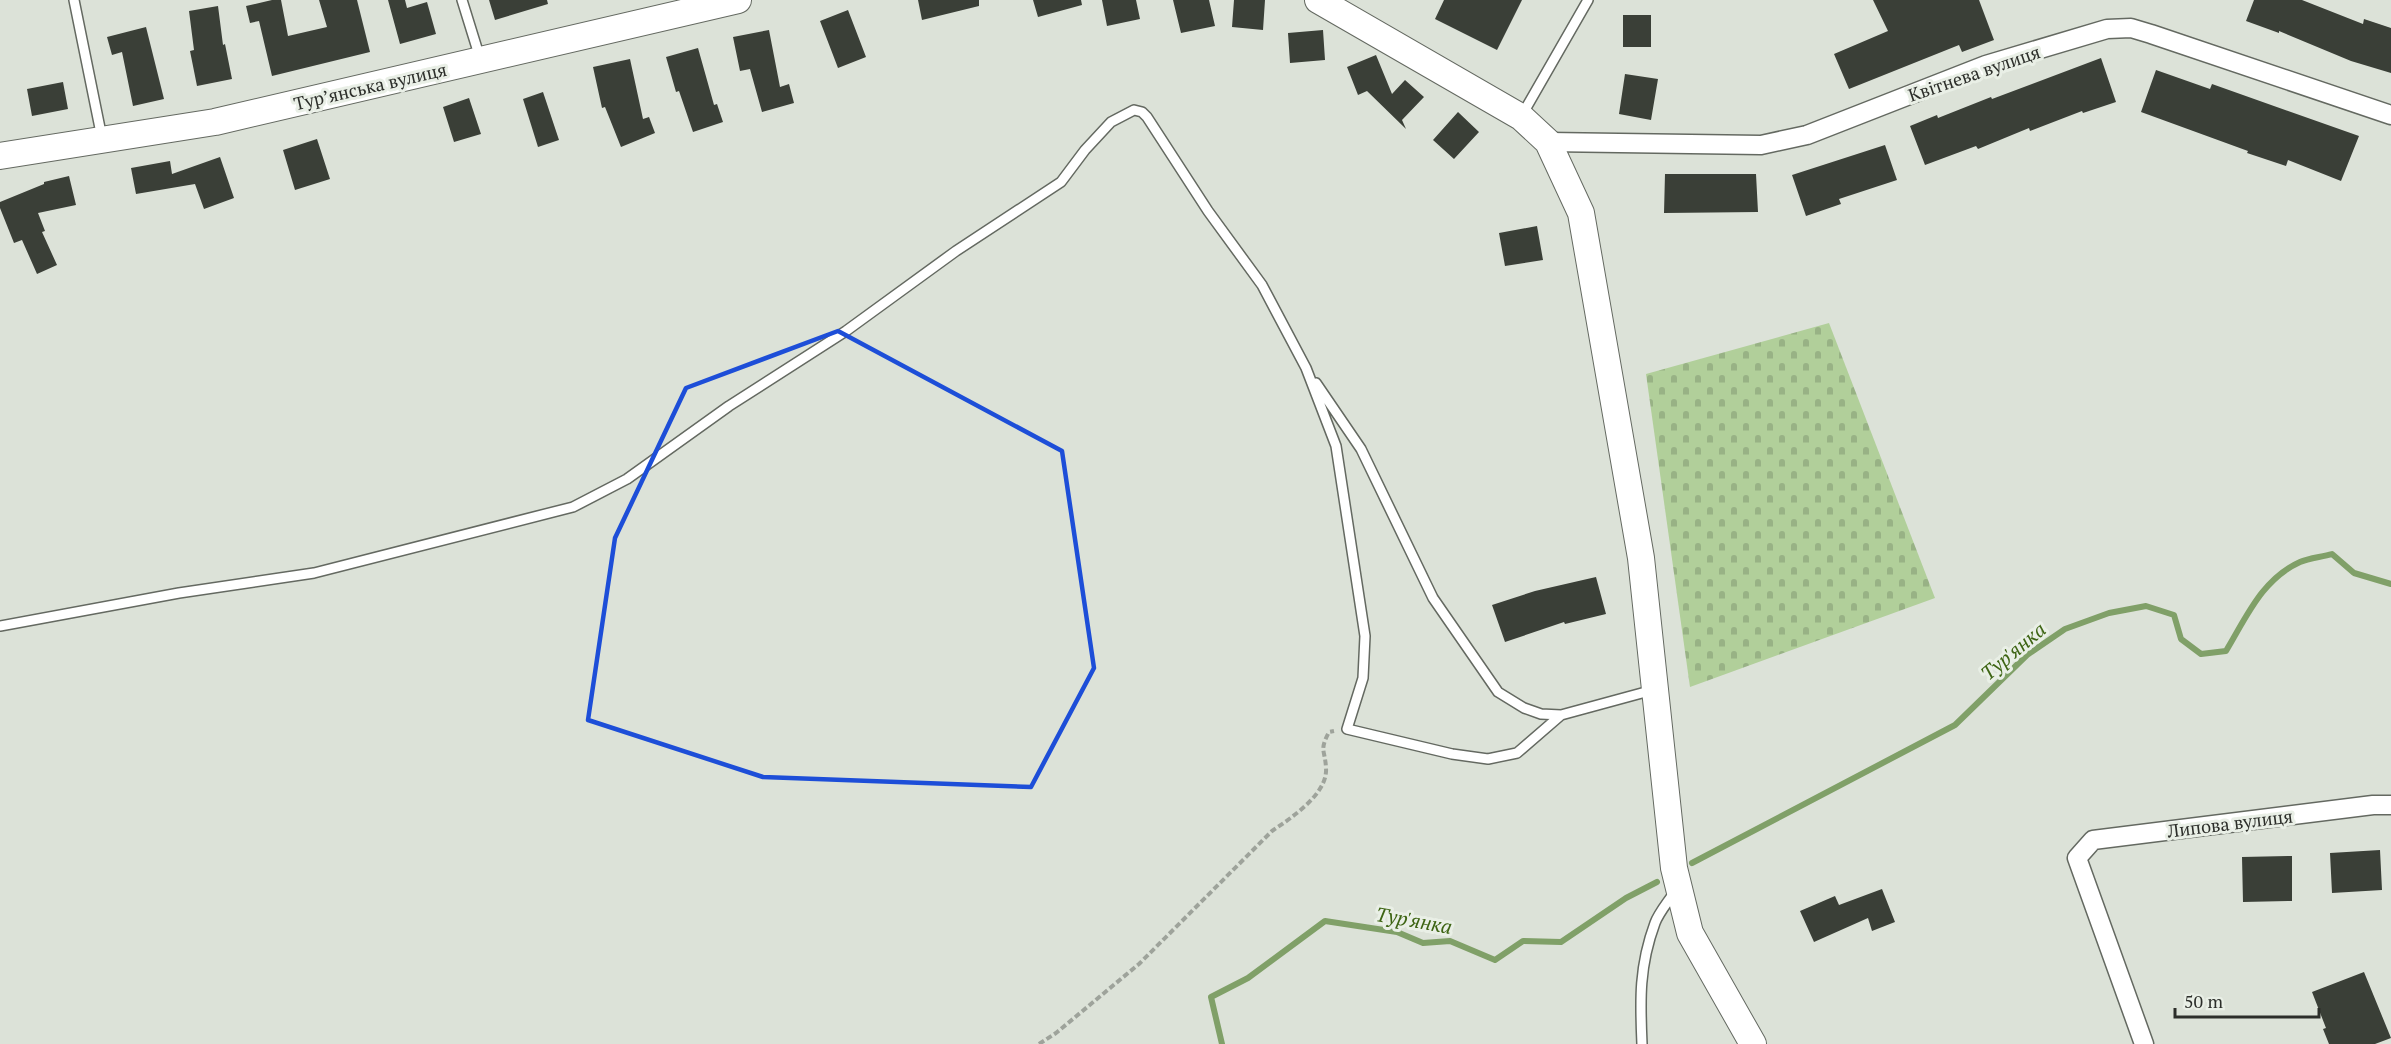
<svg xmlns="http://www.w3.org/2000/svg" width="2391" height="1044" font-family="'PT Serif',serif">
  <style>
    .cemetery { fill: url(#cemetery-stones) }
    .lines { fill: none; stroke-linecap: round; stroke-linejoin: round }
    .stream { stroke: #80a068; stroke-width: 6 }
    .building { fill: #3a3f37 }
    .lane-casing { stroke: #646961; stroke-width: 12 }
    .street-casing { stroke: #646961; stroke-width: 21 }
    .secondary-casing { stroke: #646961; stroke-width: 28 }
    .path { stroke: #9ea39b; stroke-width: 4; stroke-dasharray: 6 3; stroke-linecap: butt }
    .lane { stroke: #fff; stroke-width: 9 }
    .street { stroke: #fff; stroke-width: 18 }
    .secondary { stroke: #fff; stroke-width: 26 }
    .marked { fill: none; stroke: #1d4ed8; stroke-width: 4.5; stroke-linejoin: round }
    .labels { text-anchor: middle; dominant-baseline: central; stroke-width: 6; stroke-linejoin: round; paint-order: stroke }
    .street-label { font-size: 18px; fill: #2c2e2a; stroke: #e9efe6 }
    .water-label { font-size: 20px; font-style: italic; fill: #3d6413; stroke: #e9efe6 }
  </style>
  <defs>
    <pattern id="cemetery-stones" width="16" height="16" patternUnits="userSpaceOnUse" patternTransform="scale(1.5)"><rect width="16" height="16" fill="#b1cf9a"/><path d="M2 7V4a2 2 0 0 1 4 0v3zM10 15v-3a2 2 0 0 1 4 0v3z" fill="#98b285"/></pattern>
  </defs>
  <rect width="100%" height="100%" fill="#dce2d8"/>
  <path class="cemetery" d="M1829,323L1935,598L1690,687L1646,374Z"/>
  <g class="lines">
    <path class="stream" d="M1692,863L1955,725L2027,655L2065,629L2109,613L2146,606L2174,615L2181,639L2201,654L2226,651C2246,618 2262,579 2300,562C2309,558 2322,557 2332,554L2354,573L2391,584
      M1222,1044L1211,997L1248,978L1325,921L1397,932L1423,943L1450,941L1495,960L1523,941L1561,942L1626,898L1657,882"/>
  </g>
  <path class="building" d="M272,0H281L288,36L327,27L319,0H357L370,52L272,76L259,21L250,23L246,6Z
    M388,0H405L407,8L427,2L436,34L400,44Z
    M489,0H547L548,4L495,20Z
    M918,0H979V6L922,20Z
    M1033,0H1081L1082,5L1038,17Z
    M1102,0H1136L1140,19L1107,26Z
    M1173,0H1209L1215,26L1181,33Z
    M1234,0H1265L1263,30L1232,27Z
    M1444,0H1522L1497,50L1435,19Z
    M1873,0H1979L1994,40L1962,52L1959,45L1849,89L1834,54L1888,31Z
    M2254,0H2302L2363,24L2364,19L2391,28V73L2351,61L2279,31V33L2246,21Z
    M218,6L223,45L225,44L232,79L197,86L190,51L194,50L189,11Z
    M848,10L866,57L838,68L820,21Z
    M1623,15H1651V47H1623Z
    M146,27L164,99L133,106L122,52L112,55L107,37Z
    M769,30L780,87L789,84L794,103L762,112L750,69L740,71L733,37Z
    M1323,30L1325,60L1290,63L1288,33Z
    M698,48L714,105L717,104L723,122L693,132L679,91L676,92L666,57Z
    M1376,55L1392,94L1405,80L1424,97L1402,120L1406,129L1367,91L1358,95L1347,67Z
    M2101,58L2116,102L2083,113L2082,111L2030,131L2029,128L1978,149L1976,146L1925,165L1910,126L1937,115L1938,118L1991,97L1992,99Z
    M630,59L643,119L649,117L655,133L621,147L605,107L602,108L593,67Z
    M2156,70L2210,89L2212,84L2359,136L2341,181L2288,160L2286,166L2247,153L2248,151L2141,112Z
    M1625,74L1658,79L1651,120L1619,114Z
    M63,82L68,109L32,116L27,89Z
    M543,92L559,140L538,147L523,99Z
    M469,98L481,134L454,142L443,107Z
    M1458,112L1479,132L1454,159L1433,140Z
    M317,139L330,179L295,190L283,150Z
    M1885,145L1897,180L1839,199L1841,204L1806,216L1792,175Z
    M220,157L234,198L204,209L195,184L136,194L131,168L170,161L172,174Z
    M1665,174H1756L1758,212L1664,213Z
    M69,176L76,205L38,213L45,231L42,232L57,265L37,274L22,240L14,243L0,208V202L44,184V182Z
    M1537,226L1543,260L1505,266L1499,233Z
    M1596,577L1606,614L1565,624L1564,622L1505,642L1492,605L1535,591Z
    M2380,850L2382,890L2332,893L2330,853Z
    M2292,856V901L2243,902L2242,857Z
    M1882,889L1895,922L1872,931L1868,918L1814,942L1800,911L1835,896L1839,905Z
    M2364,972L2391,1038L2375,1044H2329L2323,1029L2326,1028L2312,992Z"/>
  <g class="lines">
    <g class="lane-casing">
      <path id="lane" d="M74,0L102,138
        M462,0L480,58
        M1522,115L1588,0
        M1316,383L1361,449L1433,598L1498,692L1524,708L1541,714L1561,715L1653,690
        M0,626L179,593L314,573L573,507L627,479L729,406L846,331L956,251L1061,182L1085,150L1111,122L1134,110L1142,112L1147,117L1208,211L1262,285L1306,368L1336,446L1365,636L1363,678L1347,729L1452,754L1488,759L1517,753L1561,715
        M1642,1044C1640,1000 1639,966 1655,923C1659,912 1669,901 1675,891"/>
    </g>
    <g class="street-casing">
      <path id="street" d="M1548,142L1761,145L1807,135L1986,65L2107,29L2131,28L2151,34L2391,115
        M2144,1044L2077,858L2093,840L2373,805H2391"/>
    </g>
    <g class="secondary-casing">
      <path id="secondary" d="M1318,0L1521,117L1548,142L1581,213L1641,558L1674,868L1690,933L1753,1044
        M0,156L215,122L738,0"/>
    </g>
    <path class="path" d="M1039,1044L1056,1033L1139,964L1272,831C1291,818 1328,794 1326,768C1325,749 1319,751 1329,732L1334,731"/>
    <use href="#lane" class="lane"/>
    <use href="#street" class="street"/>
    <use href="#secondary" class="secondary"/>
  </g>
  <path class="marked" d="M838,331L1062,451L1094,668L1031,787L763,777L588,720L615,538L686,388Z"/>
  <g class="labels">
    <g class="street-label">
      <text transform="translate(1974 73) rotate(-19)">Квітнева вулиця</text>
      <text transform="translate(370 86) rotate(-13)">Турʼянська вулиця</text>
      <text transform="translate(2230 823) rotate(-7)">Липова вулиця</text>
    </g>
    <g class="water-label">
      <text transform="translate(2013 651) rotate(-40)">Тур'янка</text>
      <text transform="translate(1414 920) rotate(10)">Тур'янка</text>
    </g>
  </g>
  <path d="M2175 1008v9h144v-9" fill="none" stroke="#2c2e2a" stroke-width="3"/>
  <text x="2184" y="1008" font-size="18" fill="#2c2e2a" stroke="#e9efe6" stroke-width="4.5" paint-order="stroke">50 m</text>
</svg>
